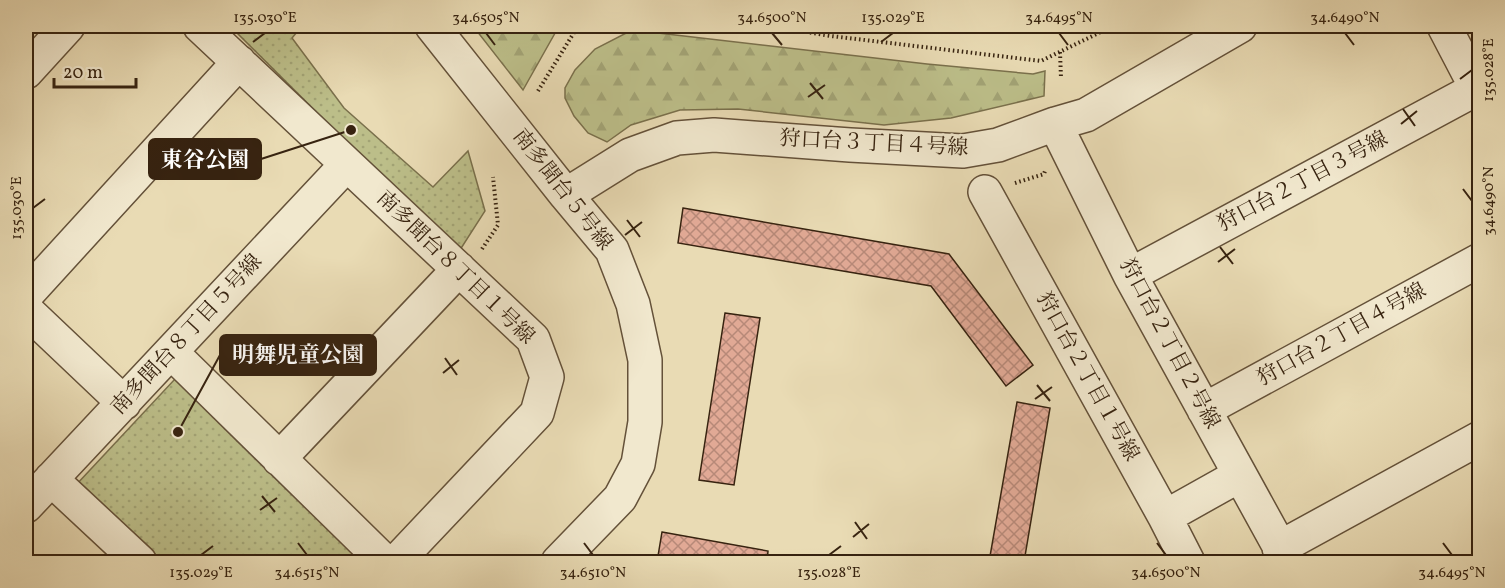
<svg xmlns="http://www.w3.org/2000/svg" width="1505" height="588" font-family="Vollkorn,'Noto Serif JP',serif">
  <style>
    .grass { fill: url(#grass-dots); stroke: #7a704c; stroke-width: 1.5 }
    .forest { fill: url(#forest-firs); stroke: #7a704c; stroke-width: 1.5 }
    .building { fill: url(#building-cross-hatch); stroke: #372310; stroke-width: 1.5 }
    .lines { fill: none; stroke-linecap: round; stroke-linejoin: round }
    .minor-casing { stroke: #645139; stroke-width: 36 }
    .path { stroke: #372310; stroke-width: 4; stroke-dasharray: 1.5 3; stroke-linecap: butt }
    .minor { stroke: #f1e8ce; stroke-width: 33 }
    .ticks { fill: none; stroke: #372310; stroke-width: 2 }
    .labels { text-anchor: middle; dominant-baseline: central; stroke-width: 5; stroke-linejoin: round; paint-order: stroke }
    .street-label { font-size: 21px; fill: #372310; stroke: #f1e8ce }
    .leader { fill: none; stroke: #372310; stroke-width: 2 }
    .callout-dot { fill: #372310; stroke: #f1e8ce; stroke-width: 2 }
    .callout { fill: #372310; stroke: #372310; stroke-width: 2 }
    .callout-label { font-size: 22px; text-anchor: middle; font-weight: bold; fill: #fff }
    .neatline { fill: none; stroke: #372310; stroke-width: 2 }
    .ticks-label { font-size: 15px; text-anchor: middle; fill: #372310 }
  </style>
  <defs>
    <pattern id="grass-dots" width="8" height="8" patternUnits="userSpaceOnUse" patternTransform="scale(1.5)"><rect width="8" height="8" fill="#bcbe89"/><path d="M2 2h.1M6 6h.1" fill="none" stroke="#a2a375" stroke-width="1.8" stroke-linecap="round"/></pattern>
    <pattern id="forest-firs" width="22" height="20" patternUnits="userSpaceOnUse" patternTransform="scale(1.5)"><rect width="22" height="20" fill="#bcbe89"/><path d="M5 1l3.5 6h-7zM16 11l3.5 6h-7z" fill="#a2a375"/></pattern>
    <pattern id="building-cross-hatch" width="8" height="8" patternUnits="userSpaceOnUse" patternTransform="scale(1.5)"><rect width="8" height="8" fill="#e1a995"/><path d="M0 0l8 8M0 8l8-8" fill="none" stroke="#b78978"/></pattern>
  </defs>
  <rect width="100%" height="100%" fill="#e9dbb4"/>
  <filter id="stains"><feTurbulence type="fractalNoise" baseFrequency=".00333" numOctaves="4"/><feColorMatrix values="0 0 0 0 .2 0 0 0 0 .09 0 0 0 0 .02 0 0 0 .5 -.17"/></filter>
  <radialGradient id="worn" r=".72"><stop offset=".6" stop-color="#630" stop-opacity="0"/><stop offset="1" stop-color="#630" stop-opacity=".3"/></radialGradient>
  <path class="grass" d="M230,26H302L292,38L344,108L433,187L468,151L485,211L458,253Z
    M175,379L370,562H158L76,485Z"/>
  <path class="forest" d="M473,26H559L523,90Z
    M632,30L927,64L1033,74L1045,71L1044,96L951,118L884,125L738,109L680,110L631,125L607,142L588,133L574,116L565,98V88L575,70L595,49Z"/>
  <path class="building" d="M683,208L949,254L1033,365L1006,386L931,286L678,243Z
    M725,313L760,318L734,485L699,480Z
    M1017,402L1050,408L1024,562H989Z
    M662,532L768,551L767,562H657Z"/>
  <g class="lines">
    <g class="minor-casing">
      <path id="minor" d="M200,26L533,339L547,377L537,413L396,562
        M432,26L566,195L612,250L633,304L645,360V422L638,464L620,498L558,562
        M1444,26L1480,95
        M26,72L68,26
        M1055,124L1130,275L1288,562
        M985,192L1165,517L1188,562
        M566,195L630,155L677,138L714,135L850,145L963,151L998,145L1055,124L1086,115L1240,26
        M1130,275L1476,89
        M26,295L239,62
        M26,310L124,403
        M171,352L385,562
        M1204,410L1480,260
        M279,459L459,269
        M51,479L140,562
        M26,506L347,164
        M1165,517L1240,475
        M1279,548L1480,438"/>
    </g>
    <path class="path" d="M770,26L831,36L1041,61L1113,26
      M1060,52L1061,78
      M538,91L578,26
      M1015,183L1044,174L1045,171
      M482,249L498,225L493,177"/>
    <use href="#minor" class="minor"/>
  </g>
  <path class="ticks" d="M486,33L495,45M772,33L782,45M1059,33L1068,45M1345,33L1354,45M253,42L265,33M881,42L893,33M1460,79L1472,70M810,83L823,99M808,97L825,85M1403,109L1415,126M1401,124L1417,111M1463,189L1472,201M33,208L45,199M627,220L640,237M625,235L642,222M1220,247L1233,264M1218,262L1235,249M445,358L457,375M443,373L459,360M1037,385L1050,401M1035,399L1052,387M262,496L275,512M260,510L277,498M855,522L867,539M853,537L869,524M298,543L307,555M584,543L593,555M1157,543L1166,555M1443,543L1452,555M201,555L213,546M829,555L841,546"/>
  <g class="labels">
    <g class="street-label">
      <text transform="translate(874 144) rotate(3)">狩口台３丁目４号線</text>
      <text transform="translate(1303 182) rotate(-28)">狩口台２丁目３号線</text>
      <text transform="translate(562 190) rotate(52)">南多聞台５号線</text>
      <text transform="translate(455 268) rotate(44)">南多聞台８丁目１号線</text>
      <text transform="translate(187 335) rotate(-47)">南多聞台８丁目５号線</text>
      <text transform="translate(1342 335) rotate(-29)">狩口台２丁目４号線</text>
      <text transform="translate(1169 344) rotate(62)">狩口台２丁目２号線</text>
      <text transform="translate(1087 377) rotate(61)">狩口台２丁目１号線</text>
    </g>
  </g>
  <path class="leader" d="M351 130L261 159M178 432L220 355"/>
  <g class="callout-dot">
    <circle cx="351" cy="130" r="6"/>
    <circle cx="178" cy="432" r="6"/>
  </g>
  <g class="callout">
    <rect x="149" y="139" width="112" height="40" rx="6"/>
    <rect x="220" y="335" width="156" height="40" rx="6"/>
  </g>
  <g class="callout-label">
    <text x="205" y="167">東谷公園</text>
    <text x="298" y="362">明舞児童公園</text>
  </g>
  <rect width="1505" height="588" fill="none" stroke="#e9dbb4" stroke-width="66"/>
  <path d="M54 78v9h82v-9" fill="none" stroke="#372310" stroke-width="3"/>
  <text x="63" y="78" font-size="18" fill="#372310" stroke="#f1e8ce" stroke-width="4.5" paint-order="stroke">20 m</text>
  <rect x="33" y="33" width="1439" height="522" class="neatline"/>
  <g class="ticks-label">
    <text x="265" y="22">135.030°E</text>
    <text x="486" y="22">34.6505°N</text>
    <text x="772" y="22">34.6500°N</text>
    <text x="893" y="22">135.029°E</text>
    <text x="1059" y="22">34.6495°N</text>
    <text x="1345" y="22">34.6490°N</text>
    <text transform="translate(1488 70) rotate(-90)" y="5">135.028°E</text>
    <text transform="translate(1488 201) rotate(-90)" y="5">34.6490°N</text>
    <text transform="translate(16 208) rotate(-90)" y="5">135.030°E</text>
    <text x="201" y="577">135.029°E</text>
    <text x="307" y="577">34.6515°N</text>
    <text x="593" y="577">34.6510°N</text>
    <text x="829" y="577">135.028°E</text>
    <text x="1166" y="577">34.6500°N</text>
    <text x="1452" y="577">34.6495°N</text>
  </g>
  <rect width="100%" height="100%" filter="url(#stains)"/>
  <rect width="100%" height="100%" fill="url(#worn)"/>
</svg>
